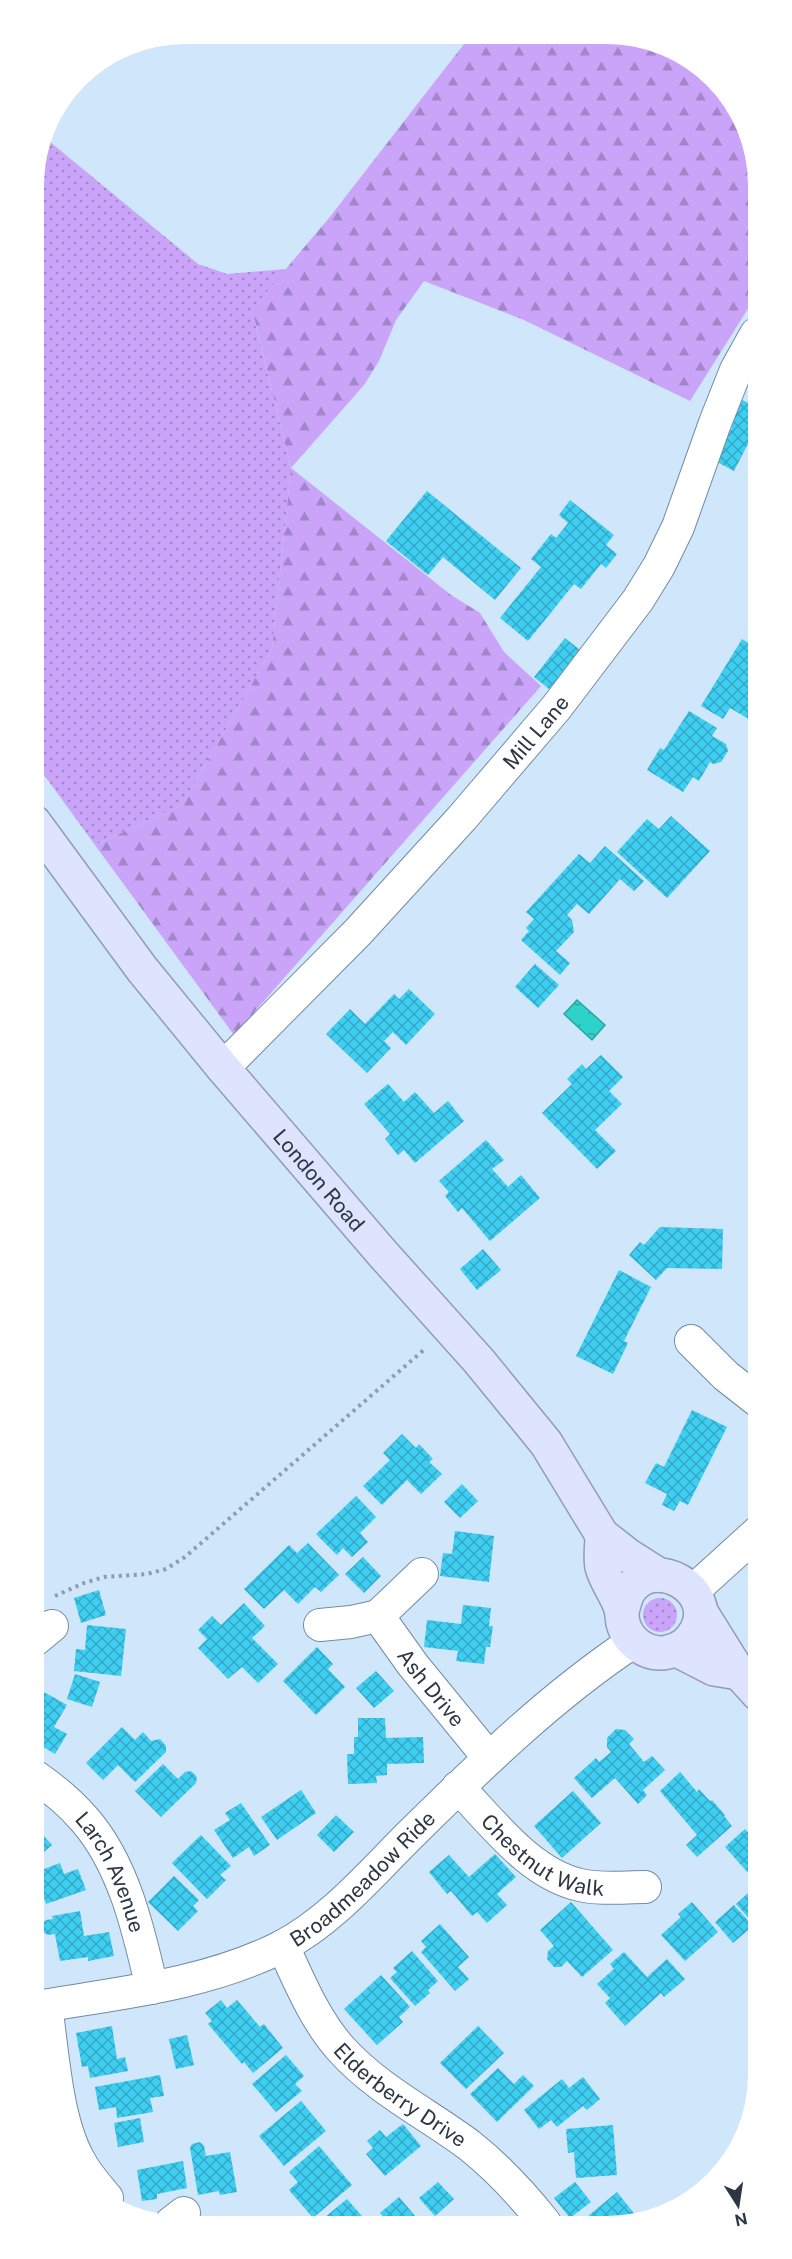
<svg xmlns="http://www.w3.org/2000/svg" width="792" height="2259" font-family="'Public Sans',sans-serif">
  <style>
    .green { fill: url(#green-dots) }
    .forest { fill: url(#forest-firs) }
    .water { fill: url(#water-ripples); stroke: #2da4a0; stroke-width: 1.5 }
    .building { fill: url(#building-cross-hatch) }
    .lines { fill: none; stroke-linecap: round; stroke-linejoin: round }
    .minor-casing { stroke: #728ca4; stroke-width: 34 }
    .major-casing { stroke: #919cba; stroke-width: 36 }
    .path { stroke: #8b9dae; stroke-width: 4; stroke-dasharray: 3 4.5; stroke-linecap: butt }
    .minor { stroke: #fff; stroke-width: 32 }
    .major { stroke: #dee4fd; stroke-width: 33 }
    .labels { text-anchor: middle; dominant-baseline: central; stroke-width: 5; stroke-linejoin: round; paint-order: stroke }
    .street-label { font-size: 21px; fill: #2c3742; stroke: #fff }
  </style>
  <defs>
    <pattern id="green-dots" width="8" height="8" patternUnits="userSpaceOnUse" patternTransform="scale(1.5)"><rect width="8" height="8" fill="#c9a4f8"/><path d="M2 2h.1M6 6h.1" fill="none" stroke="#a386ca" stroke-width="1.8" stroke-linecap="round"/></pattern>
    <pattern id="forest-firs" width="22" height="20" patternUnits="userSpaceOnUse" patternTransform="scale(1.5)"><rect width="22" height="20" fill="#c9a4f8"/><path d="M5 1l3.5 6h-7zM16 11l3.5 6h-7z" fill="#a386ca"/></pattern>
    <pattern id="water-ripples" width="26" height="14" patternUnits="userSpaceOnUse" patternTransform="scale(1.5)"><rect width="26" height="14" fill="#2dd2c8"/><path d="M2 4q2-2 4 0t4 0M15 11q2-2 4 0t4 0" fill="none" stroke="#27aba4"/></pattern>
    <pattern id="building-cross-hatch" width="8" height="8" patternUnits="userSpaceOnUse" patternTransform="scale(1.5)"><rect width="8" height="8" fill="#3ecef1"/><path d="M0 0l8 8M0 8l8-8" fill="none" stroke="#34a8c5"/></pattern>
  </defs>
  <rect width="100%" height="100%" fill="#cfe6fb"/>
  <path class="green" d="M44,137L198,264L227,274L286,269L254,318L291,468L272,649L182,805L95,845L34,761L33,174Z
    M643 1615a17 17 0 1 1 34 0a17 17 0 1 1-34 0Z"/>
  <path class="forest" d="M471,35L637,36L715,78L756,155V296L690,401L524,320L424,281L396,320L379,361L364,385L291,468L451,595L480,613L504,652L541,686L234,1035L95,845L182,805L272,649L291,468L252,309L329,218Z"/>
  <path class="water" d="M577,1000L605,1025L592,1040L564,1014Z"/>
  <path class="building" d="M735,396L756,407V440L751,438L734,471L715,461L732,428L721,423Z
    M427,491L521,568L495,600L443,557L428,575L386,541Z
    M570,500L614,535L606,545L617,554L606,568L601,564L581,589L574,584L528,641L500,618L541,567L531,559L551,534L556,538L568,523L559,515Z
    M565,638L580,650L549,689L534,677Z
    M742,639L757,648V713L752,721L730,708L723,719L701,706Z
    M689,711L717,728L712,736L726,744L728,751L721,762L713,764L710,762L699,781L693,777L683,792L647,770L660,748L664,750Z
    M671,816L710,851L667,898L617,852L647,819L659,829Z
    M605,846L644,881L634,891L620,879L589,914L577,904L567,915L572,920L574,932L556,951L570,963L560,975L521,940L529,931L526,928L534,919L526,912L579,854L590,863Z
    M535,964L559,985L538,1008L515,987Z
    M409,989L435,1014L406,1045L393,1032L384,1041L391,1048L367,1073L326,1034L350,1009L365,1024L394,994L399,999Z
    M601,1055L623,1077L609,1091L622,1104L595,1130L616,1151L597,1169L542,1113L572,1084L567,1079L582,1064L586,1069Z
    M388,1084L404,1102L415,1092L434,1113L448,1101L464,1121L415,1163L404,1150L398,1155L385,1139L390,1134L364,1104Z
    M486,1140L504,1160L492,1169L508,1187L521,1175L540,1198L490,1241L462,1208L458,1212L445,1196L449,1192L439,1181Z
    M660,1227L723,1229L722,1269L667,1268L656,1280L629,1255L640,1242L644,1245Z
    M483,1249L501,1270L477,1290L460,1269Z
    M619,1270L651,1287L624,1341L628,1343L613,1374L576,1356Z
    M692,1410L727,1427L688,1505L680,1501L674,1511L662,1505L667,1494L645,1483L656,1463L664,1467Z
    M402,1434L416,1448L419,1444L433,1459L429,1462L442,1474L421,1494L407,1480L382,1505L363,1486L390,1460L383,1453Z
    M462,1484L478,1501L460,1518L444,1502Z
    M356,1496L376,1517L360,1533L368,1542L352,1557L343,1548L337,1555L316,1534Z
    M455,1531L494,1536L489,1582L440,1576L443,1553L452,1554Z
    M308,1543L339,1575L321,1592L315,1587L298,1604L284,1590L264,1609L244,1589L289,1545L297,1553Z
    M363,1557L381,1576L364,1593L345,1574Z
    M99,1590L106,1615L81,1623L74,1598Z
    M244,1603L265,1626L252,1638L278,1664L258,1683L242,1667L228,1679L198,1648L207,1639L198,1630L212,1616L221,1625Z
    M463,1605L491,1608L489,1626H493L490,1647H486L484,1664L456,1661L458,1651L424,1647L427,1620L461,1624Z
    M87,1625L126,1629L121,1676L74,1671L76,1649L85,1650Z
    M317,1647L333,1664L328,1669L345,1687L316,1715L283,1681Z
    M376,1671L394,1691L374,1708L356,1688Z
    M75,1674L100,1682L92,1707L67,1699Z
    M35,1687L67,1705L54,1727L67,1734L55,1754L35,1742Z
    M358,1718H385L386,1738L423,1737L424,1763L387,1764V1775L376,1776L377,1783L348,1784L347,1754H354V1737H358Z
    M122,1727L135,1740L143,1732L151,1741L160,1739L166,1746V1752L135,1782L118,1765L103,1780L86,1763Z
    M616,1729L625,1730L634,1739L629,1744L644,1762L652,1756L665,1770L643,1790L647,1795L638,1804L615,1778L592,1798L574,1778L596,1758L599,1762L611,1752L607,1747V1738Z
    M163,1764L178,1779L185,1772L191,1771L197,1777L196,1783L161,1817L135,1791Z
    M680,1772L697,1792L699,1789L710,1801L712,1800L725,1815L724,1816L732,1826L697,1857L686,1845L697,1835L660,1791Z
    M301,1790L316,1813L277,1840L261,1817Z
    M573,1791L601,1823L562,1858L534,1826Z
    M241,1803L270,1845L254,1856L249,1847L233,1858L214,1830L230,1820L225,1813Z
    M336,1815L354,1832L334,1852L317,1835Z
    M36,1827L52,1845L36,1859Z
    M745,1829L758,1843V1920L754,1924L736,1904L758,1884L725,1847Z
    M201,1835L231,1866L220,1875L226,1880L207,1899L172,1863Z
    M495,1854L516,1877L497,1894L507,1905L487,1923L477,1912L472,1916L451,1891L447,1894L429,1872L449,1855L469,1877Z
    M60,1863L64,1874L78,1869L86,1890L46,1904L36,1872Z
    M174,1876L199,1900L193,1906L198,1911L178,1931L148,1902Z
    M571,1902L613,1950L582,1977L567,1961L561,1967H554L547,1959L548,1951L554,1946L540,1930Z
    M692,1902L718,1932L685,1961L661,1935L681,1917L678,1914Z
    M734,1905L753,1926L733,1943L715,1922Z
    M80,1911L84,1936L109,1932L114,1956L88,1961V1957L60,1961L55,1934L48,1935L43,1932L42,1924L46,1920L53,1919L52,1916Z
    M440,1924L469,1957L458,1967L469,1979L455,1991L421,1952L426,1947L421,1941Z
    M412,1951L438,1981L428,1990L430,1993L415,2006L390,1978L397,1972L393,1968Z
    M624,1952L647,1977L667,1959L685,1979L664,1997L661,1993L625,2026L605,2003L610,1998L597,1984L614,1969L610,1964Z
    M381,1975L410,2007L399,2017L403,2022L377,2045L344,2009Z
    M221,2000L227,2008L237,2000L260,2027L264,2024L283,2048L253,2073L244,2062L242,2064L208,2024L212,2021L205,2013Z
    M112,2026L117,2059L125,2057L128,2071L90,2078L88,2066L82,2067L76,2033Z
    M478,2026L504,2053L466,2089L440,2063Z
    M187,2035L194,2065L176,2069L169,2039Z
    M286,2055L304,2076L295,2084L302,2091L276,2112L252,2084Z
    M498,2068L514,2084L523,2075L534,2086L497,2122L470,2094Z
    M160,2075L164,2096L150,2098L153,2112L117,2118L116,2107L99,2110L95,2087Z
    M583,2077L600,2099L587,2110L583,2106L557,2127L551,2120L539,2129L524,2110L562,2079L569,2088Z
    M301,2101L326,2131L284,2166L259,2136Z
    M140,2118L144,2142L118,2147L114,2123Z
    M403,2124L421,2146L385,2176L366,2154L373,2148L367,2141L380,2130L386,2137Z
    M613,2125L617,2175L576,2178L574,2152L568,2153L566,2129Z
    M200,2142L204,2146L206,2156L230,2152L237,2192L220,2195L219,2191L198,2195L190,2148L192,2144Z
    M319,2146L352,2185L313,2218L289,2190L298,2182L289,2172Z
    M183,2161L187,2188L157,2194V2199L142,2201L137,2170Z
    M438,2182L454,2199L435,2216L419,2198Z
    M575,2182L591,2202L570,2218L554,2198Z
    M617,2192L641,2222L593,2223L587,2217Z
    M399,2197L416,2217L409,2223H388L380,2213Z
    M347,2199L368,2223H327L324,2218Z"/>
  <g class="lines">
    <g class="minor-casing">
      <g id="minor">
        <path id="s1" d="M223,1068L358,932L462,818L556,708L638,600L659,566L678,527L715,423L736,370L756,334"/>
        <path d="M691,1341L726,1376L758,1401"/>
        <path d="M693,1591L758,1532"/>
        <path d="M378,1616L422,1574"/>
        <path id="s2" d="M320,1625L351,1622L378,1616L413,1665L489,1758"/>
        <path d="M35,1640L52,1626"/>
        <path id="s3" d="M36,1777C52,1788 71,1804 84,1819C124,1864 139,1932 152,1988"/>
        <path id="s4" d="M458,1787C493,1823 530,1874 580,1885C601,1890 624,1887 645,1887"/>
        <path id="s5" d="M283,1946C299,1981 315,2020 341,2049C377,2089 426,2113 469,2145C498,2168 522,2194 545,2223"/>
        <path d="M46,2006C53,2052 56,2119 79,2160C86,2174 97,2186 107,2198"/>
        <path id="s6" d="M36,2007C119,1993 205,1985 281,1947C334,1919 372,1872 414,1831C482,1764 553,1695 633,1642"/>
        <path d="M171,2223L184,2213"/>
      </g>
    </g>
    <g class="major-casing">
      <g id="major">
        <path id="s7" d="M34,822L142,969L223,1068L383,1254L479,1361L546,1443L602,1535L629,1556L659,1575"/>
        <path d="M602,1535C602,1545 600,1558 602,1567C606,1582 617,1595 621,1609C622,1613 622,1618 623,1623C628,1642 648,1657 668,1652C681,1649 689,1643 696,1631C719,1589 651,1552 628,1593C625,1599 624,1605 622,1611"/>
        <path d="M701,1612L739,1673L758,1694"/>
        <path d="M677,1650L714,1669L739,1673"/>
      </g>
    </g>
    <path class="path" d="M55,1596L84,1583L104,1577L147,1574L166,1569L185,1557L426,1348"/>
    <use href="#minor" class="minor"/>
    <use href="#major" class="major"/>
  </g>
  <g class="labels">
    <g class="street-label">
      <text stroke="none"><textPath href="#s1" startOffset="459">Mill Lane</textPath></text>
      <text stroke="none"><textPath href="#s7" startOffset="458">London Road</textPath></text>
      <text stroke="none"><textPath href="#s2" startOffset="148">Ash Drive</textPath></text>
      <text stroke="none"><textPath href="#s4" startOffset="112">Chestnut Walk</textPath></text>
      <text stroke="none"><textPath href="#s3" startOffset="124">Larch Avenue</textPath></text>
      <text stroke="none"><textPath href="#s6" startOffset="360">Broadmeadow Ride</textPath></text>
      <text stroke="none"><textPath href="#s5" startOffset="194">Elderberry Drive</textPath></text>
    </g>
  </g>
  <path d="M0 0H792V2259H0ZM185 44H607A141 141 0 0 1 748 185V2075A141 141 0 0 1 607 2216H185A141 141 0 0 1 44 2075V185A141 141 0 0 1 185 44Z" fill="#fff" fill-rule="evenodd"/>
  <g transform="translate(738 2205) rotate(168)" stroke="#ffffff" stroke-width="4.5" paint-order="stroke">
  <path d="M0-4.5L10 22L0 15L-10 22Z" fill="#2c3742"/>
  <text y="-9" font-size="16" font-weight="bold" text-anchor="middle" fill="#2c3742">N</text>
  </g>
</svg>
